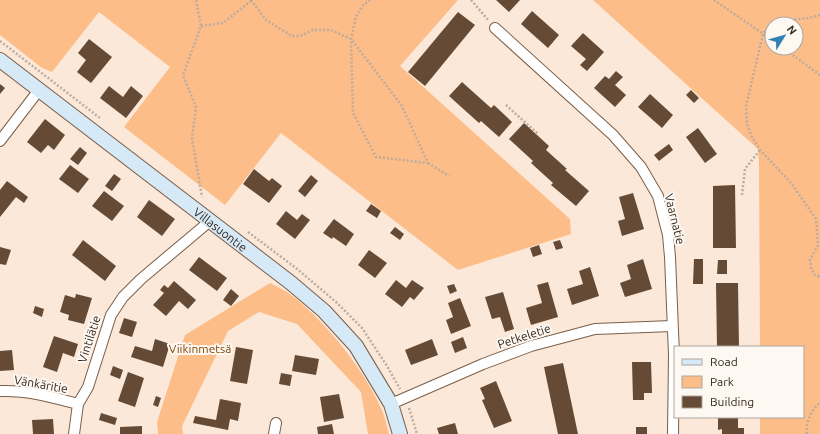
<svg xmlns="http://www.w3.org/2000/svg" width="820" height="434" font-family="Ubuntu,sans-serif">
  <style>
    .green { fill: #fdbd88; fill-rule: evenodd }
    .building { fill: #654b35 }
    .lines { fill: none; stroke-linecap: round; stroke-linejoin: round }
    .street-casing { stroke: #7a5e48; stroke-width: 12 }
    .secondary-casing { stroke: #7a5e48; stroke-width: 16 }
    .path { stroke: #bdac9e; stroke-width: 2.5; stroke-dasharray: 2 2; stroke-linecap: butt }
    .street { stroke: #fff; stroke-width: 10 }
    .secondary { stroke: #d6e9f6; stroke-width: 14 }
    .labels { text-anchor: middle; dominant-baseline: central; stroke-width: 4; stroke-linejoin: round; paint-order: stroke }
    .street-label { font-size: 12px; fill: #34281e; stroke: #fef8f3 }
    .park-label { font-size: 12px; fill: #814703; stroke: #fef8f3 }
  </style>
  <rect width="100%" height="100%" fill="#fbe8d9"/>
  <path class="green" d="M0,0H458L400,66L570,219L571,234L458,270L281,133L225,205L124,127L170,67L99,12L52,72L42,68L0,35Z
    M593,0H820V434H760V417H803V347H760L759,164L758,149ZM772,24H796V48H772Z
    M270,283C278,287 286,291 294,297C329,326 363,368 382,410C385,418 387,426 389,434H368L361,392L297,324L259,312L228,331L182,426L183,434H158L157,422L185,335Z"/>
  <path class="building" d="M496,0H520L509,12Z
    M532,11L559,35L548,48L521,24Z
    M458,12L475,25L425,86L408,72Z
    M583,33L604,52L587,71L580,65L586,59L571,46Z
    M89,39L112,57L91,83L77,72L86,60L78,53Z
    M616,71L623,77L615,85L626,95L615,107L594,88L605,76L609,79Z
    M462,82L491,108L494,105L512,122L499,137L481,121L479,123L449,96Z
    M0,84L5,88L0,94Z
    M109,86L123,97L131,86L143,96L126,118L100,98Z
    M691,90L699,98L694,103L686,95Z
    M650,94L673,115L662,128L638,107Z
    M45,119L65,135L54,150L48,145L41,153L27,142Z
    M524,123L549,146L546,150L567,169L565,170L589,191L576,206L551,185L553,183L531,163L533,161L509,139Z
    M698,128L717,154L705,163L686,137Z
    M669,144L673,150L659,161L654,155Z
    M80,147L87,153L78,165L70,159Z
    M70,165L89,179L78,193L59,179Z
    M254,169L269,181L272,178L282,186L269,203L243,184Z
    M114,174L121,179L112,191L105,186Z
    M311,175L318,181L305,197L298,191Z
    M7,181L28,197L24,203L16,197L0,217V190Z
    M735,185L736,248H713V186Z
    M104,191L124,206L112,221L92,206Z
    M633,193L644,229L622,236L618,221L625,219L619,197Z
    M149,200L175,219L162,236L137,217Z
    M371,204L381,211L377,218L366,211Z
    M286,211L297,220L302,214L310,220L295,239L276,224Z
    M334,219L354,234L346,246L333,237L332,239L323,233Z
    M395,227L404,234L400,240L390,233Z
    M83,240L116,266L105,281L72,255Z
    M560,240L563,248L556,250L553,242Z
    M539,245L542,254L533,257L530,248Z
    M0,247L11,250L6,265L0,264Z
    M369,250L387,263L375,278L358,265Z
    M199,257L227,278L217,291L189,270Z
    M643,259L652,289L625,297L620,283L631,279L627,265Z
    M694,259H703V284H693Z
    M718,260H727V274H717Z
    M590,267L599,296L572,305L567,289L583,284L579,271Z
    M396,280L406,288L412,280L424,288L414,300L410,297L402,307L385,294Z
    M174,281L196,300L188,309L179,301L166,316L153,305L164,293L160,290L164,285L168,288Z
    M548,282L558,317L531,325L526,308L542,303L537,285Z
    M716,283H738L739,347H717Z
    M454,284L457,291L450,294L447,286Z
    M231,289L239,296L231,306L223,300Z
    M503,292L514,329L505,332L500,317L492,319L485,297Z
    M76,294L92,298L84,324L68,320L69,315L60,312L65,295L75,298Z
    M460,298L471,326L451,334L446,320L453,317L448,303Z
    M35,306L44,309L42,317L33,313Z
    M124,318L137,322L132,337L119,333Z
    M54,336L78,344L74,357L63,353L57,372L43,367Z
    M463,337L467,348L455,353L451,342Z
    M155,339L170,344L163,367L131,357L135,346L152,351Z
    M432,339L438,355L411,365L405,350Z
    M236,347L253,350L247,384L230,381Z
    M12,350L14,370L0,371V351Z
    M295,355L319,359L316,375L292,371Z
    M632,362H651L652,393H644V400H633Z
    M563,363L578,434H558L544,367Z
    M113,366L123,370L120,379L110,375Z
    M128,372L144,378L135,407L118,401Z
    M281,373L292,375L290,386L279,384Z
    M496,381L512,421L494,428L482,400L485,399L480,388Z
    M339,394L344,418L324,422L320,397Z
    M156,396L161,398L158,407L153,405Z
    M220,399L241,403L238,421L230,419L228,430L193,423L195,416L216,420Z
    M101,413L117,418L115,425L99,420Z
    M718,417H738V428H744V434H722V429L718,430Z
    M53,419L54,434H33L32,420Z
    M455,423L458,434H439L437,428Z
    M332,424L334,434H318L317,427Z
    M142,426V434H120V427Z
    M636,427H647V434H636Z"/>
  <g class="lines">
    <g class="street-casing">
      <path id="street" d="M495,28L613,135L641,167L658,196L668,235L670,257L674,355L673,434
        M0,141L39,90
        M0,391C27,390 52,397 78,404
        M391,404L483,364L531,346L565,337L595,329L672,326
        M74,434L78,404L88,387L111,315L123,297L141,279L210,221
        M274,434L276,423"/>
    </g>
    <g class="secondary-casing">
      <g id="secondary">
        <path id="s1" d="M0,60L291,283L324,311L356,346L391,404L400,434"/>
      </g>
    </g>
    <path class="path" d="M196,0L201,26L183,75L196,107L192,138L202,197
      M251,0L266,20L292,36H300L313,30H331L351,39L402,106L428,163L376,157L353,113L351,39L356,17L362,6L370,0
      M471,0L489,21
      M714,0L772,40
      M820,15L808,18L772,22L763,34L746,106L747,124L752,137L760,150L791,183L816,219L818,245L810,260L811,269L815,275L820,277
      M201,26L223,23L251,1
      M0,41L100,118
      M783,48L820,75
      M506,105L538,134
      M428,163L449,176
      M742,195L745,169L760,150
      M248,232L296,268L336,302L362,328L387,366L400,389
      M409,408L417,434
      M807,434C805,422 812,410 820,402"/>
    <use href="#street" class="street"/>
    <use href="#secondary" class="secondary"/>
  </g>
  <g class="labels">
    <g class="street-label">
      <text transform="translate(675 219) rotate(76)">Vaarnatie</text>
      <text stroke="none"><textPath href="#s1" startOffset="278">Villasuontie</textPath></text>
      <text transform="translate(524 336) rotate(-18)">Petkeletie</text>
      <text transform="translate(89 339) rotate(-72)">Vintilätie</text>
      <text transform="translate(41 384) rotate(10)">Vänkäritie</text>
    </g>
    <g class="park-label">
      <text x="200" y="348">Viikinmetsä</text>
    </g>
  </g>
  <rect x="674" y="346" width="130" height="72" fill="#fef8f3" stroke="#ada59e"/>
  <rect x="682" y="359" width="20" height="6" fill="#d6e9f6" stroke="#ada59e"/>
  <text x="710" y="366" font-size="12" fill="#34281e">Road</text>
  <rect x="682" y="376" width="20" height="12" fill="#fdbd88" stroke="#ada59e"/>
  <text x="710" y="386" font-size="12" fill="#34281e">Park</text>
  <rect x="682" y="396" width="20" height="12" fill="#654b35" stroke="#ada59e"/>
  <text x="710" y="406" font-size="12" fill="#34281e">Building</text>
  <g transform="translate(784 36) rotate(53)"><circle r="19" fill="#fef8f3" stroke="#ada59e"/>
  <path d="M0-3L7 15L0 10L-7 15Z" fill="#3681b4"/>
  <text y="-6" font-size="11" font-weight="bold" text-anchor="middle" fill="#34281e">N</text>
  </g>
</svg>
